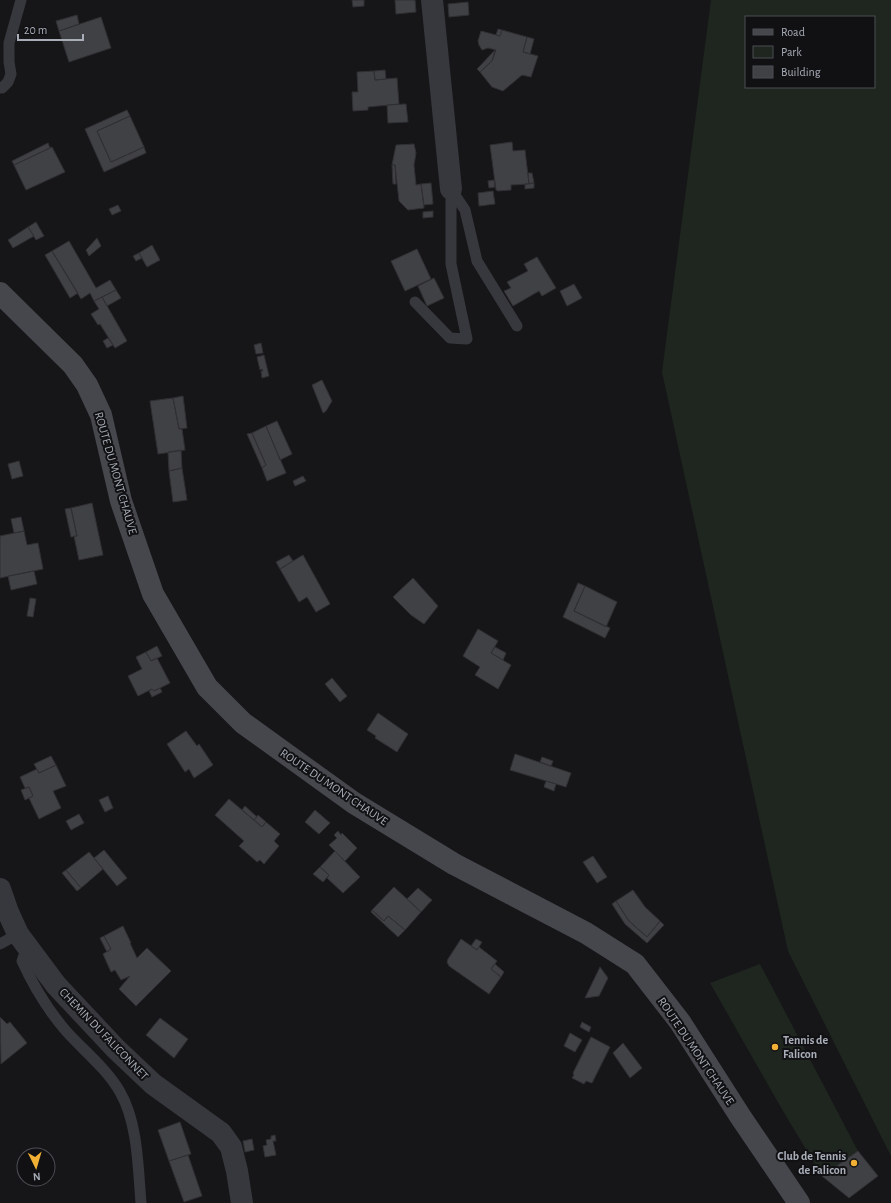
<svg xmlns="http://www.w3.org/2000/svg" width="891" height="1203" font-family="'Alegreya Sans',sans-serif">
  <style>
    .green { fill: #1e261f; fill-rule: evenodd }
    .building { fill: #404145; stroke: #303034 }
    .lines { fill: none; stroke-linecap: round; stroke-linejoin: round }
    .lane { stroke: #37383d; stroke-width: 11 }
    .street { stroke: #37383d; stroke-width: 22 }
    .secondary { stroke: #45474d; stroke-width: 22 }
    .poi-dot { fill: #f2b134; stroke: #111113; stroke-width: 1.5 }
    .labels { text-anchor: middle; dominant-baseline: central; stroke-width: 4; stroke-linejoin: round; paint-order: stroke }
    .street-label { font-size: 12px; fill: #a8adb8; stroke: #111113 }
    .poi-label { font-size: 12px; font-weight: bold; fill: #a8adb8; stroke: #111113; text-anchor: start }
  </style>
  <rect width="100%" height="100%" fill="#161618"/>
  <path class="green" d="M711,0H891V1156L788,951L662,372ZM746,17H874V87H746Z
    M760,964L858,1151L822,1176L783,1111L710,983Z"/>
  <path class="building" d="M352,0H364V6L353,7Z
    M395,0H415L416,12L396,14Z
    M468,2L469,15L449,17L448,4Z
    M77,15L79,24L59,31L56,21Z
    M101,17L111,48L69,62L59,31Z
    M498,29L502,30L500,36L496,35Z
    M502,30L527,37L523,52L538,56L531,77L522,75L503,91L492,87L480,72L492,61L496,50L488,48L482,50L479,45L478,41L481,31L500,36Z
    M527,37L534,39L530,54L523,52Z
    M495,50L492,61L480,72L477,69Z
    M385,70L386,79L375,80L374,71Z
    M374,71L375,80L397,78L399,104L368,107V110L353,111L352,92H358L357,72Z
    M406,104L408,122L388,123L387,105Z
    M127,110L130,116L97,131L111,162L144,147L146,153L104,172L85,129Z
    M130,116L144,147L111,162L97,131Z
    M512,142L513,151L525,150L529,184L511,185V190L498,191L496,190L490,145Z
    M48,143L50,148L14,165L12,161Z
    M414,144L416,153L414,165L416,185L421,184L424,208L408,210L399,201L395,165H392L396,145Z
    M52,147L65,172L26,190L14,165Z
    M392,165H395L396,184H393Z
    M528,173H532L534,183L529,184Z
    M494,180L495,187L489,188L488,181Z
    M431,183L433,204L424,205L421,184Z
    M534,183V188L525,189V184Z
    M493,191L495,204L479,206L478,193Z
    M118,205L121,211L112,215L109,209Z
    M433,211V217L423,218V212Z
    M36,222L44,236L36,240L28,227Z
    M28,227L34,236L13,248L8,240Z
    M97,238L101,246L89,256L86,250Z
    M69,241L96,288L110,280L116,290L94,301L90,293L81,299L52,251Z
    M152,245L160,260L147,267L139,253Z
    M417,249L431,279L405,291L391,261Z
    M52,251L78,293L70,298L45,255Z
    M139,253L142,258L136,261L133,256Z
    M537,257L556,288L542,296L539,291L513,306L504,291L511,288L507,282L528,271L524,264Z
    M434,278L444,298L427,306L418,286Z
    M574,284L582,298L567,306L560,291Z
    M116,290L121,298L107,306L102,297Z
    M102,297L127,341L115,348L100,324L98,325L91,314L99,309L94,301Z
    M108,338L113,345L107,348L103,341Z
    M261,343L263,353L256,354L254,345Z
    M264,355L269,376L262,378L261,371H263L262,369L260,370L257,357Z
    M322,380L332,401L326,411L323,413L312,385Z
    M183,396L187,428L179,429L173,398Z
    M173,398L179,429H182L185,450L158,454L150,401Z
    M277,421L292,454L280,460L266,426Z
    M266,426L286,473L267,481L262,468L266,465L252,433Z
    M252,433L266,465L262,468L247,434Z
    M181,450L182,468L169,471L168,452Z
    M19,461L23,476L12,479L8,464Z
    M182,468L187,500L173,502L169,471Z
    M303,476L306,481L295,486L293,481Z
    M92,503L103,555L79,560L74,536H77L71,508Z
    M71,508L77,536L71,537L65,509Z
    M21,517L24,531L14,533L11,519Z
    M24,531L27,545L38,543L43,569L0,578V536Z
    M289,555L293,561L280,569L276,562Z
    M303,555L330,604L316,612L307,597L299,602L280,569Z
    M34,571L37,584L11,590L8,576Z
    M413,578L438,606L424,624L411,615L393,597Z
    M578,583L585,586L574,611L610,628L605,638L563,617Z
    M585,586L617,602L606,627L574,611Z
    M30,598L36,599L33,617L27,616Z
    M478,629L498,641L491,653L511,665L498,689L475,675L480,667L463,656Z
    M157,646L162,656L151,661L146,652Z
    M495,647L506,653L503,660L491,653Z
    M146,652L151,661L157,658L170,683L154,691L152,689L138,696L128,676L142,669L136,657Z
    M332,678L347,696L340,702L325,684Z
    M160,688L162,692L152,697L149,691L152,689L154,691Z
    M378,713L408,734L397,752L375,738L376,736L367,730Z
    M186,731L197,746L199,744L213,765L194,778L189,769L185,772L167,744Z
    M515,754L571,773L566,787L510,770Z
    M51,756L56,765L39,773L34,764Z
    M542,757L553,761L551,766L540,762Z
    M56,765L66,786L53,791L61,808L39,819L29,798L33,796L29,787L25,788L20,777L37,769L39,773Z
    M546,781L556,784L554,791L544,787Z
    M29,787L33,796L25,800L21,790Z
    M108,796L113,808L105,812L99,800Z
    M229,799L262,827L266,822L280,834L274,841L279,846L264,864L260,860L257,862L239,846L244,841L215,815Z
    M245,806L257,817L254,820L242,810Z
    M315,810L330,823L319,834L305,822Z
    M79,814L84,823L71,830L66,821Z
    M258,815L266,822L262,827L254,820Z
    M338,831L341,835L342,833L357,848L345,861L329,845L337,838L334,835Z
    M104,850L127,878L117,886L94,858Z
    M335,851L360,877L343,893L327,878L329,875L320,867Z
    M89,852L103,869L81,888L66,870Z
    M593,856L607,877L597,883L583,862Z
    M320,867L329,875L323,882L313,874Z
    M66,870L81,888L77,891L62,873Z
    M394,887L421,912L405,930L388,916L384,921L372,910Z
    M418,888L432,900L421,912L407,899Z
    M633,890L645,907L660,921L647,937L629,921L616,901Z
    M616,901L629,921L647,937L660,921L664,925L647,943L625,924L612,904Z
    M372,910L384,921L388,916L405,930L398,937L371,912Z
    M123,926L131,943H130L137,958L147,948L171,971L136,1006L119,989L130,976L121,980L115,970L111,972L103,954L111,949L104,936Z
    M104,936L111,949L107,952L100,938Z
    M461,939L477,950L479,947L497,961L491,969L501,977L489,994L449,966L447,962L448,959Z
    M476,939L482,942L477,950L471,946Z
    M495,964L504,972L501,977L491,969Z
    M600,967L608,978L599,996L585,998Z
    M0,1017L7,1024L10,1022L27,1043L1,1064Z
    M160,1018L188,1039L174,1058L146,1035Z
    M582,1022L591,1027L589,1032L580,1027Z
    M570,1033L582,1040L575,1052L564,1046Z
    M591,1037L610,1047L592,1083L586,1081L584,1084L572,1078L574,1075L573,1073Z
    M623,1043L642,1068L630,1078L613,1053Z
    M180,1122L191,1154L169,1161L158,1130Z
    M275,1135L276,1141H273L276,1155L265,1157L263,1146L267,1145L266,1140L271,1139V1136Z
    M252,1139L254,1150L245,1152L243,1141Z
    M858,1151L878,1176L849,1198L822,1176Z
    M188,1155L202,1196L184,1202L169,1161Z"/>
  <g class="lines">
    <path class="lane" d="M0,88H2L8,82L11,74L9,62V43L21,0
      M451,189L465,210L477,261L517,326
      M415,302L450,338L467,339L451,264V189
      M0,944L18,934
      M27,947L22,961C33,985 48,1010 66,1031C83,1050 107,1069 120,1092C138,1123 138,1168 141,1203"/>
    <path class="street" d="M432,0L451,189
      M0,889L8,912L18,934L56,985L116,1049L153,1084L221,1133L231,1147L237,1171L242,1203"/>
    <path class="secondary" d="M0,293L73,365L87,385L101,415L121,501L153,594L207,687L243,723L354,803L454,864L586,933L635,964L680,1022L740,1116L799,1203"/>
  </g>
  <g class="poi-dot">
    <circle cx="775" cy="1047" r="4"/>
    <circle cx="854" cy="1163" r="4"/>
  </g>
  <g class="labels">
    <g class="street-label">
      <text transform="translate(116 473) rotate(74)">ROUTE DU MONT CHAUVE</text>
      <text transform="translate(334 787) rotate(34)">ROUTE DU MONT CHAUVE</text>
      <text transform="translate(104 1034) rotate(46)">CHEMIN DU FALICONNET</text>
      <text transform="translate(696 1051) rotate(56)">ROUTE DU MONT CHAUVE</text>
    </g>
    <g class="poi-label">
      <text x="783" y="1040">Tennis de<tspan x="783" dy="14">Falicon</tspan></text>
      <text x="846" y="1156" text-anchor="end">Club de Tennis<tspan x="846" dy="14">de Falicon</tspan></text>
    </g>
  </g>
  <rect x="745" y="16" width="130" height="72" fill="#111113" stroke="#4d4f55"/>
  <rect x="753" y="29" width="20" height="6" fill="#45474d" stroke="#4d4f55"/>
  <text x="781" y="36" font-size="12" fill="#a8adb8">Road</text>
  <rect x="753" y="46" width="20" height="12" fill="#1e261f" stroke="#4d4f55"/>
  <text x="781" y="56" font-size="12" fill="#a8adb8">Park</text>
  <rect x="753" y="66" width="20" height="12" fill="#404145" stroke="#4d4f55"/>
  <text x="781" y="76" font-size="12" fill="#a8adb8">Building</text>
  <g transform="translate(36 1167) rotate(175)"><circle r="19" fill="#111113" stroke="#4d4f55"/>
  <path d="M0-3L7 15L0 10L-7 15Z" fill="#f2b134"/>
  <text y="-6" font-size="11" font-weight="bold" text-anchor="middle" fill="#a8adb8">N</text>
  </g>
  <path d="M18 34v6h65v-6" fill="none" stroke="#a8adb8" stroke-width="2"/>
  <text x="24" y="34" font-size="12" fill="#a8adb8" stroke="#111113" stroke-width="3" paint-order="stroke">20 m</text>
</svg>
